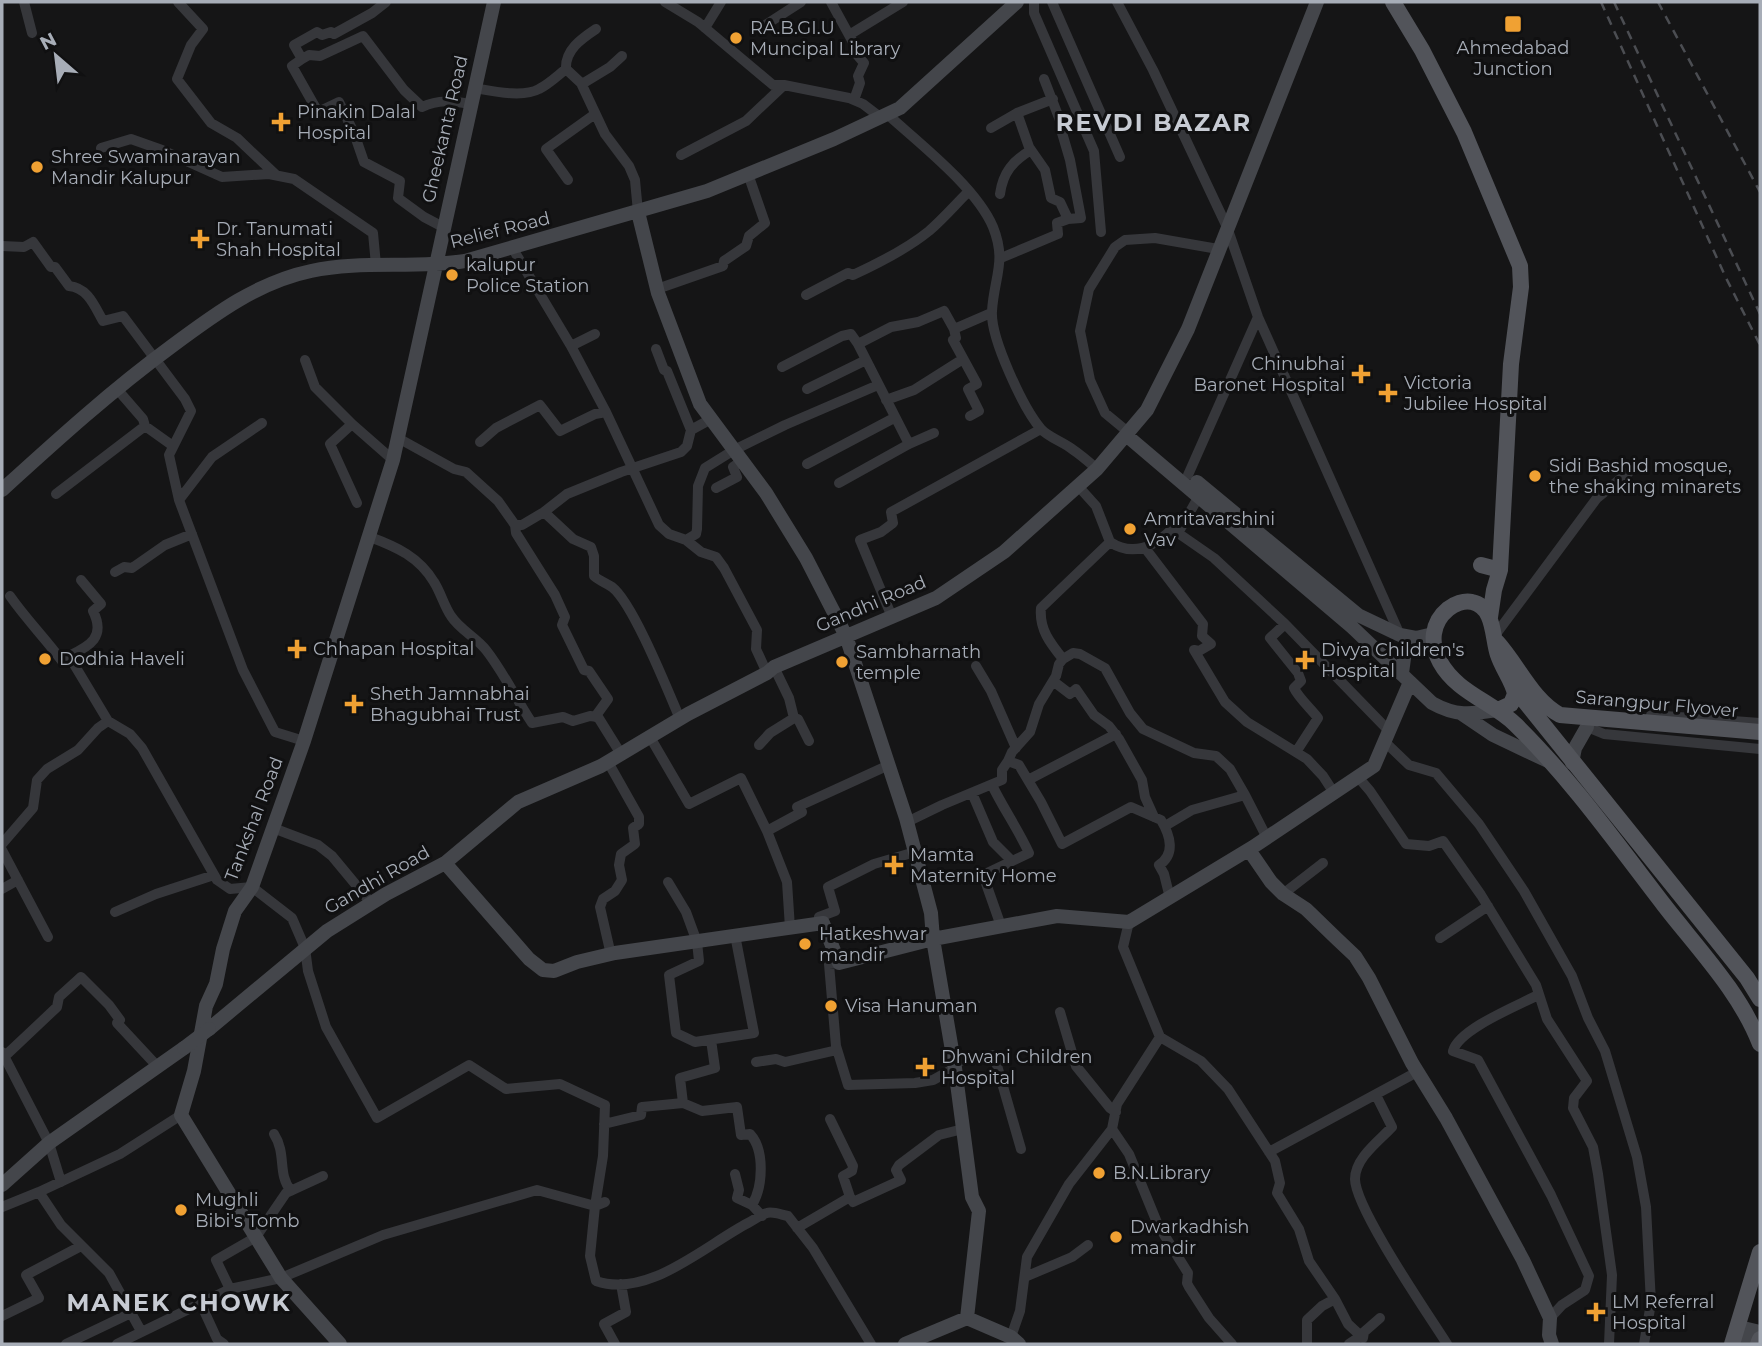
<svg xmlns="http://www.w3.org/2000/svg" width="1762" height="1346" font-family="Montserrat,sans-serif">
  <style>
    .lines { fill: none; stroke-linecap: round; stroke-linejoin: round }
    .street { stroke: #36373b; stroke-width: 10 }
    .secondary { stroke: #44464b; stroke-width: 14 }
    .primary { stroke: #52545a; stroke-width: 16 }
    .rail { stroke: #4b4d52; stroke-width: 2.5; stroke-dasharray: 9 7; stroke-linecap: butt }
    .secondary-bridge { stroke: #44464b; stroke-width: 14 }
    .poi-dot { fill: #f0a133; stroke: #101011; stroke-width: 2.5 }
    .labels { text-anchor: middle; dominant-baseline: central; stroke-width: 6; stroke-linejoin: round; paint-order: stroke }
    .poi-label { font-size: 18px; fill: #a7adb7; stroke: #101011; text-anchor: start }
    .street-label { font-size: 18px; fill: #a7adb7; stroke: #101011 }
    .district-label { font-size: 24px; font-weight: bold; letter-spacing: 2px; fill: #c7cbd3; stroke: #101011 }
  </style>
  <rect width="100%" height="100%" fill="#151516"/>
  <g class="lines">
    <path class="street" d="M24,2L32,33
      M178,2L203,29L191,45L177,79L211,123L237,138L276,175
      M386,2L372,13L334,34L331,32L322,35L317,32L294,45L302,59L292,66L318,112L339,102L354,133L364,162L400,181L398,198L424,217L443,227
      M665,2L698,22L773,85H784L849,98L863,104L880,117
      M831,2L854,44L853,50L864,63L858,76L860,83L854,100
      M1034,2V13L1094,151L1101,232
      M1052,2L1120,157
      M1117,2L1153,70L1227,227L1258,317L1400,635
      M705,28L721,2
      M759,29L801,2
      M849,35L903,2
      M302,59L309,55L320,56L363,36L404,90L422,107C439,99 452,101 470,104
      M566,69C565,50 581,39 596,29
      M582,84L610,67L622,56
      M474,88C492,91 523,98 539,89C549,84 557,76 566,69L581,83L605,134L629,166L635,180L638,212
      M1017,113L1053,99
      M887,114C919,143 976,187 993,227C1007,262 994,277 992,311C990,337 1023,408 1041,429C1048,437 1063,442 1072,449C1081,455 1089,462 1097,469
      M991,128L1017,113L1029,147L1045,170L1051,198L1060,202L1068,219
      M101,148L131,139L162,150L222,177L269,174L294,179L373,233L376,265
      M681,155L746,121L784,85
      M568,180L546,149L595,114
      M1000,194C1003,172 1013,161 1031,150
      M2,246L24,247L33,242L51,267H55L69,286C88,288 94,305 103,321L123,316L185,399L191,411L169,455L179,500L243,670L275,732L304,741
      M513,249L571,346L595,334
      M1001,258L1058,234L1057,223L1068,219L1081,218L1070,160L1060,126L1061,123L1044,79
      M657,289L723,266L724,261L746,246L749,236L765,223L748,174
      M806,295L848,273L853,275C879,263 907,249 929,231C943,219 955,205 968,192
      M954,329L956,338L953,340L977,384L968,389L979,411L970,416
      M571,346L606,412
      M656,349L664,370L667,371L691,430
      M305,360L315,387L352,424
      M782,367L842,336L851,334L858,344
      M117,389L143,419L145,426L173,446
      M807,389L866,360
      M886,400L914,390L963,359
      M1128,432L1105,413L1090,380L1080,331L1089,289L1115,247L1125,240L1155,238L1218,249
      M398,438L454,469L466,472L498,501L515,525L516,533L555,595L565,617L562,625L584,670L589,671L608,699L595,717
      M480,442L496,428L540,405L560,431L595,414L606,412L659,525L669,534L686,540L696,534L697,529L698,486L705,468L734,450L785,425L878,385
      M909,444L858,344L891,327L918,322L944,311L954,329L991,313
      M807,464L894,418
      M1188,475L1258,317
      M839,483L909,444L934,433
      M1078,486L1096,506L1110,542
      M716,488L737,477L733,467L742,461
      M56,494L145,426
      M1199,496L1178,533L1214,558L1285,624
      M179,500L212,457L262,423
      M357,503L330,444L352,424L393,460
      M544,512L573,539L591,547L594,556V576C600,581 606,583 612,587C633,603 668,691 680,719
      M515,525H522L544,512L567,494L621,472L681,452L687,446L691,430L711,419
      M370,537C397,547 419,557 434,582C441,593 444,606 451,616C460,630 476,637 486,650C504,673 516,699 532,723L563,717L573,721L590,716L598,717L621,754
      M686,540L701,552L716,557L724,568L757,630L756,649L767,673
      M1145,548L1203,624L1202,636L1211,644L1199,651L1194,650L1225,702L1247,722L1307,759L1323,776L1334,793
      M115,572L124,567L132,568L165,545L192,534
      M10,596C26,619 45,638 62,661L69,656L108,721L130,734L142,748L217,880L230,889L252,887L292,918L305,948L308,971L326,1027L377,1118L469,1065L506,1089L560,1084L605,1105L603,1156L595,1206L590,1256L596,1281C648,1299 704,1246 748,1223C754,1220 760,1215 767,1213C773,1211 782,1215 788,1216L813,1248L871,1344
      M892,617L860,540L881,532L893,523L891,512L1041,429
      M1493,638L1597,498L1629,472
      M69,656C90,646 106,637 93,611L101,604L81,580
      M1063,659C1050,643 1039,629 1041,608L1110,542C1133,557 1154,547 1172,529L1178,533
      M976,666L991,691L1016,748
      M1053,681L1070,694L1076,689L1094,715L1109,726L1119,739L1142,780L1145,797L1154,817
      M1651,715L1760,723
      M794,718L798,719L809,741
      M1587,727L1604,734L1760,749
      M650,737L689,804L741,778L767,831L787,882L790,928
      M1384,741L1409,765L1436,773L1479,824L1524,891L1572,976L1588,1018L1605,1051L1637,1157L1646,1207L1651,1303L1644,1344
      M759,745L770,733L794,718L789,698L774,667
      M1296,752L1318,718C1311,709 1298,697 1294,688L1301,681L1298,673L1270,638L1285,624L1389,731
      M1008,761L1012,752L1030,732L1039,704L1056,676L1059,664L1063,659L1073,653L1080,654L1105,668L1130,713L1143,729L1194,753L1216,756L1230,769L1245,795
      M608,762L639,817V824L633,828L635,844L621,854L619,865L622,880L615,891L603,899L600,907L611,955
      M1358,777L1370,791L1406,844L1429,846L1443,841L1481,895L1536,985L1547,1019L1587,1081L1574,1098L1573,1108L1593,1147L1598,1174L1612,1275L1609,1344
      M1028,780L1116,734
      M992,785C1003,808 1018,829 1029,853L983,875L1001,926
      M972,793L993,842L1012,861
      M907,822L942,805L1002,780V770L1008,761L1019,765L1041,802L1062,844L1131,807L1161,820C1170,835 1176,854 1159,865L1164,874L1170,898
      M1165,826L1192,810L1245,795L1267,838
      M273,828L318,845L332,856L371,903
      M767,831L802,812L797,807L889,765
      M2,844L33,808L37,780L47,769L78,750L98,728L108,721
      M2,850L48,937
      M668,882L686,912L697,942L699,961L669,975L676,1033L695,1042L754,1033L735,935
      M2,889L18,880
      M1283,894L1323,863
      M115,912L156,894L214,875
      M821,923L819,917L835,911L828,887L874,864L915,852
      M1440,938L1488,906
      M839,963L829,964L836,1046L848,1085L915,1083L933,1080L955,1068
      M1538,995C1517,1006 1459,1029 1453,1051L1478,1060L1551,1195L1589,1276L1585,1290L1562,1305L1550,1318
      M1060,1012L1076,1066L1110,1108L1116,1112
      M1160,1037L1201,1061L1228,1089L1275,1161L1280,1183L1277,1193L1299,1229L1309,1261L1335,1299L1322,1306L1307,1320V1344
      M2,1052L49,1143L61,1182
      M4,1057L57,1007L59,997L81,977L109,1005L120,1020L117,1023L157,1066
      M756,1062L776,1059L785,1062L837,1050
      M954,1062L994,1055L1021,1149
      M1376,1095L1392,1127C1379,1141 1355,1158 1355,1179C1355,1208 1428,1314 1447,1344
      M683,1103L680,1078L715,1068L711,1040
      M830,1119L853,1166L852,1171L843,1176L850,1197
      M604,1124L641,1115L642,1107L683,1103L702,1111L737,1107L741,1135L750,1134C765,1150 763,1187 752,1205
      M1112,1129L1129,1154L1158,1225L1188,1273L1187,1283L1189,1287L1209,1318L1232,1344
      M274,1134C287,1154 277,1174 291,1191
      M1269,1152L1417,1072
      M735,1174L739,1190L737,1198L752,1205L762,1216
      M39,1192L120,1154L181,1115
      M2,1207L39,1192L61,1225L109,1273L141,1331
      M797,1228L850,1197L853,1202L901,1180L896,1170L899,1165L939,1135L963,1129
      M1025,1277L1072,1257L1088,1245
      M230,1289L281,1278L383,1235L537,1190L595,1206L605,1202
      M1335,1299L1348,1324L1363,1338L1364,1332L1380,1318
      M200,1302L217,1339L224,1344
      M2,1316L39,1298L26,1275L81,1246
      M1011,1337L1020,1311L1027,1257L1069,1184L1112,1129L1117,1104L1160,1037L1123,947L1129,922
      M66,1344L131,1313
      M117,1344L230,1289L216,1260L256,1237L286,1193L323,1176
      M615,1344L604,1324L626,1312L621,1284
      M1349,1344L1361,1336"/>
    <path class="secondary" d="M638,212L658,293L700,404L766,493L806,558L846,636L906,818L931,913L933,939L955,1068L972,1197L979,1211L967,1318
      M1126,435L1352,627L1432,703C1457,717 1472,714 1498,710
      M1197,482L1358,615L1400,635L1416,638L1433,634
      M2,490C57,440 112,390 172,346C215,314 258,282 311,271C361,260 414,269 465,261L707,191L834,139L900,108L1017,2
      M1402,673L1405,651L1416,638
      M1462,714L1493,735L1550,762
      M1572,763L1575,748L1587,727
      M1249,850L1271,882L1283,894L1306,909L1337,939L1355,956L1369,978L1412,1063L1446,1118L1523,1260L1550,1318L1549,1335L1552,1344
      M445,863L529,959L543,970L554,971L577,962L615,953L823,923L839,963L933,939L1057,916L1129,922L1253,847L1374,766L1410,682
      M209,1029L327,931L386,894L445,863L518,802L601,766L688,714L767,673L774,667L936,598L1004,552L1097,469L1147,410L1188,329L1317,2
      M2,1185L49,1143L184,1048
      M1739,1327L1760,1332
      M1736,1338L1760,1343
      M340,1344L281,1278L181,1115L194,1071L206,1006L216,984L223,949L235,911L252,887L304,741L393,460L494,2
      M905,1344L967,1318L1011,1337L1019,1344"/>
    <path class="primary" d="M1393,2L1422,50L1464,132L1520,266L1521,287L1511,364L1500,570L1494,590L1490,617
      M1481,565L1500,570
      M1497,642C1518,665 1532,700 1560,715L1760,732
      M1514,688L1747,978L1760,999
      M1498,710L1511,704L1515,694C1513,682 1502,668 1498,655C1492,638 1495,607 1472,602C1464,600 1454,604 1448,609C1431,623 1430,644 1440,662C1457,693 1493,702 1516,725C1571,779 1617,844 1664,905C1698,949 1740,992 1760,1044
      M1732,1344L1760,1252
      M1758,1344L1760,1339"/>
    <path class="rail" d="M1601,2L1726,278L1760,345
      M1614,2L1760,314
      M1658,2L1760,192"/>
    <path class="secondary-bridge" d="M184,1048L209,1029"/>
  </g>
  <g class="poi-dot">
    <rect x="1504" y="15" width="18" height="18" rx="3.5"/>
    <circle cx="736" cy="38" r="7"/>
    <path d="M277.5 111.5h7v7h7v7h-7v7h-7v-7h-7v-7h7z"/>
    <circle cx="37" cy="167" r="7"/>
    <path d="M196.5 228.5h7v7h7v7h-7v7h-7v-7h-7v-7h7z"/>
    <circle cx="452" cy="275" r="7"/>
    <path d="M1357.5 363.5h7v7h7v7h-7v7h-7v-7h-7v-7h7z"/>
    <path d="M1384.5 382.5h7v7h7v7h-7v7h-7v-7h-7v-7h7z"/>
    <circle cx="1535" cy="476" r="7"/>
    <circle cx="1130" cy="529" r="7"/>
    <path d="M293.5 638.5h7v7h7v7h-7v7h-7v-7h-7v-7h7z"/>
    <circle cx="45" cy="659" r="7"/>
    <path d="M1301.5 649.5h7v7h7v7h-7v7h-7v-7h-7v-7h7z"/>
    <circle cx="842" cy="662" r="7"/>
    <path d="M350.5 693.5h7v7h7v7h-7v7h-7v-7h-7v-7h7z"/>
    <path d="M890.5 854.5h7v7h7v7h-7v7h-7v-7h-7v-7h7z"/>
    <circle cx="805" cy="944" r="7"/>
    <circle cx="831" cy="1006" r="7"/>
    <path d="M921.5 1056.5h7v7h7v7h-7v7h-7v-7h-7v-7h7z"/>
    <circle cx="1099" cy="1173" r="7"/>
    <circle cx="181" cy="1210" r="7"/>
    <circle cx="1116" cy="1237" r="7"/>
    <path d="M1592.5 1301.5h7v7h7v7h-7v7h-7v-7h-7v-7h7z"/>
  </g>
  <g class="labels">
    <g class="poi-label">
      <text x="750" y="28">RA.B.GI.U<tspan x="750" dy="21">Muncipal Library</tspan></text>
      <text x="1513" y="48" text-anchor="middle">Ahmedabad<tspan x="1513" dy="21">Junction</tspan></text>
      <text x="297" y="112">Pinakin Dalal<tspan x="297" dy="21">Hospital</tspan></text>
      <text x="51" y="157">Shree Swaminarayan<tspan x="51" dy="21">Mandir Kalupur</tspan></text>
      <text x="216" y="229">Dr. Tanumati<tspan x="216" dy="21">Shah Hospital</tspan></text>
      <text x="466" y="265">kalupur<tspan x="466" dy="21">Police Station</tspan></text>
      <text x="1345" y="364" text-anchor="end">Chinubhai<tspan x="1345" dy="21">Baronet Hospital</tspan></text>
      <text x="1404" y="383">Victoria<tspan x="1404" dy="21">Jubilee Hospital</tspan></text>
      <text x="1549" y="466">Sidi Bashid mosque,<tspan x="1549" dy="21">the shaking minarets</tspan></text>
      <text x="1144" y="519">Amritavarshini<tspan x="1144" dy="21">Vav</tspan></text>
      <text x="313" y="649">Chhapan Hospital</text>
      <text x="1321" y="650">Divya Children's<tspan x="1321" dy="21">Hospital</tspan></text>
      <text x="856" y="652">Sambharnath<tspan x="856" dy="21">temple</tspan></text>
      <text x="59" y="659">Dodhia Haveli</text>
      <text x="370" y="694">Sheth Jamnabhai<tspan x="370" dy="21">Bhagubhai Trust</tspan></text>
      <text x="910" y="855">Mamta<tspan x="910" dy="21">Maternity Home</tspan></text>
      <text x="819" y="934">Hatkeshwar<tspan x="819" dy="21">mandir</tspan></text>
      <text x="845" y="1006">Visa Hanuman</text>
      <text x="941" y="1057">Dhwani Children<tspan x="941" dy="21">Hospital</tspan></text>
      <text x="1113" y="1173">B.N.Library</text>
      <text x="195" y="1200">Mughli<tspan x="195" dy="21">Bibi's Tomb</tspan></text>
      <text x="1130" y="1227">Dwarkadhish<tspan x="1130" dy="21">mandir</tspan></text>
      <text x="1612" y="1302">LM Referral<tspan x="1612" dy="21">Hospital</tspan></text>
    </g>
    <g class="street-label">
      <text transform="translate(445 129) rotate(-77)">Gheekanta Road</text>
      <text transform="translate(500 230) rotate(-14)">Relief Road</text>
      <text transform="translate(871 604) rotate(-23)">Gandhi Road</text>
      <text transform="translate(1657 704) rotate(5)">Sarangpur Flyover</text>
      <text transform="translate(254 819) rotate(-69)">Tankshal Road</text>
      <text transform="translate(377 880) rotate(-30)">Gandhi Road</text>
    </g>
    <g class="district-label">
      <text x="1154" y="122">REVDI BAZAR</text>
      <text x="179" y="1302">MANEK CHOWK</text>
    </g>
  </g>
  <rect width="1762" height="1346" fill="none" stroke="#a7adb7" stroke-width="7"/>
  <g transform="translate(56 56) rotate(332)" stroke="#101011" stroke-width="5" paint-order="stroke">
  <path d="M0-5L12 26L0 18L-12 26Z" fill="#a7adb7"/>
  <text y="-10" font-size="19" font-weight="bold" text-anchor="middle" fill="#a7adb7">N</text>
  </g>
</svg>
